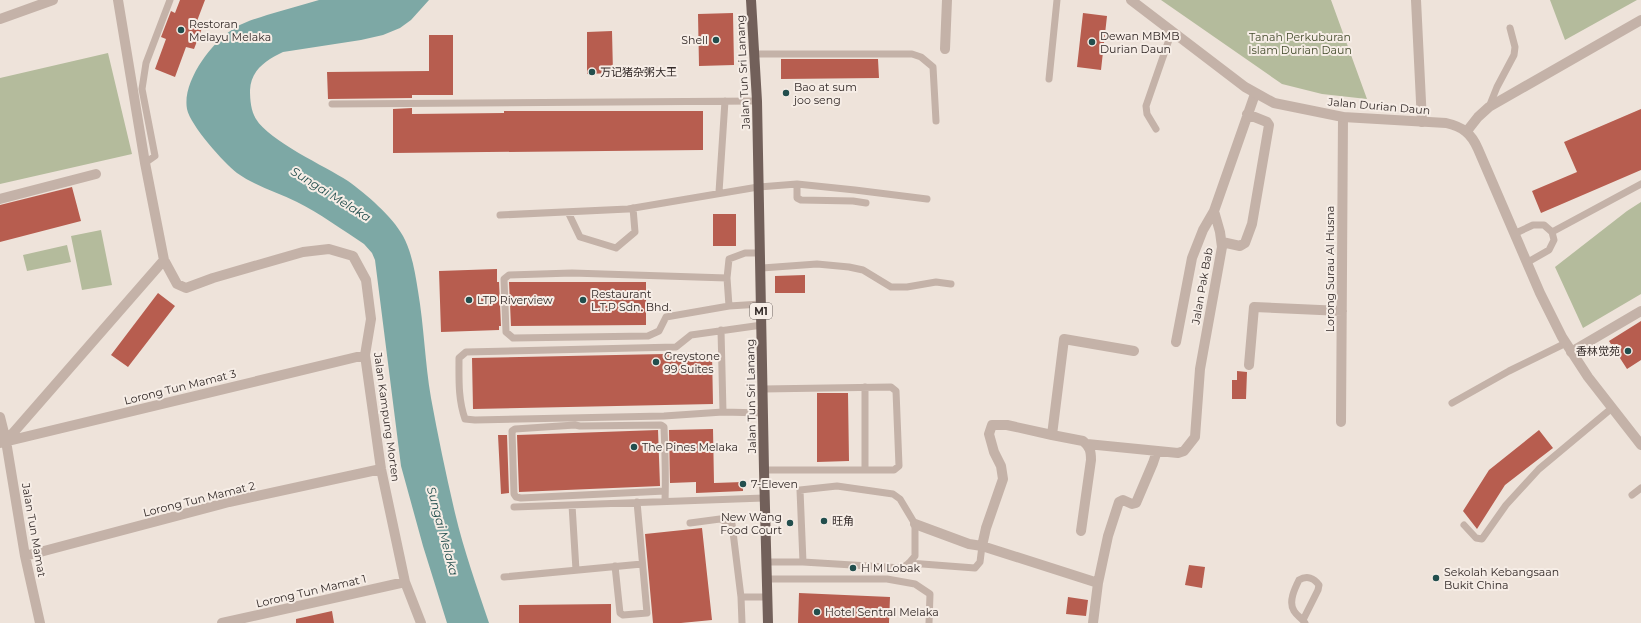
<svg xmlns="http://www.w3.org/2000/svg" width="1641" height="623" font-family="Montserrat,'Noto Sans SC',sans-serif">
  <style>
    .green { fill: #b4bb9c }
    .water { fill: #7da8a5 }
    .building { fill: #b75d4f }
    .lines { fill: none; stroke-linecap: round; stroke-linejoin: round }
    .service { stroke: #c4b2a8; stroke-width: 7 }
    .minor { stroke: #c4b2a8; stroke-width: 10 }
    .tertiary { stroke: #c4b2a8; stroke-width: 10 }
    .primary { stroke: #72605a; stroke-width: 10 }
    .poi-dot { fill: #224e4d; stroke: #f6ede6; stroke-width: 1.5 }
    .labels { text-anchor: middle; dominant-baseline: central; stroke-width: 4; stroke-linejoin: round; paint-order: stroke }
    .shield { fill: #f6ede6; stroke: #6d6460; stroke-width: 1 }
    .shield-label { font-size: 10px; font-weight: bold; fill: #322927 }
    .poi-label { font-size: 11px; fill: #322927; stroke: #f6ede6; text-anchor: start }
    .park-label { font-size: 11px; fill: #454d2e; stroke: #f6ede6 }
    .street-label { font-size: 11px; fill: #322927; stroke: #f6ede6 }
    .water-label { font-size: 12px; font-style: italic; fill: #224e4d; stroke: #f6ede6 }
  </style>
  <rect width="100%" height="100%" fill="#eee3da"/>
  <path class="green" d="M1161,0H1331L1367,99L1322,94L1282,84Z
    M1550,0H1637L1565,40Z
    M108,53L132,154L0,184V78Z
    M1641,202V294L1583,328L1555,267L1627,211Z
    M101,230L112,285L82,290L71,236Z
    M67,245L71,262L27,271L23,255Z"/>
  <path class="water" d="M319,0H429L411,20L400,28L383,35L361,40L283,52C266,60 251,70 250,90C250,100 251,111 256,119C269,141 325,166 348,181C366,194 392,216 403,236C412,253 415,272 418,291C424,326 425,363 431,398C438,436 446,475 455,513C464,551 477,587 489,623H447L423,546L401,466L375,260L372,253L364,244C344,231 318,212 297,202C277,192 255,186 237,173C224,163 190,125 187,109C182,82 211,43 233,29C244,22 255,19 267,15C284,10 302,5 319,0Z"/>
  <path class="building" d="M180,0H205L197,21L204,23L194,49L186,47L175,77L155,69L166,39L161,37L171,11L175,13Z
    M733,13L734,65L699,66L698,14Z
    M1083,13L1107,16L1101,70L1077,67Z
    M612,31L613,73L587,74V32Z
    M429,35H453V95H412V98L328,99L327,72L429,71Z
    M781,59H878L879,78L781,79Z
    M412,108V114L504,113V111H703V150L393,153V109Z
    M1641,109V170L1541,213L1532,191L1577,172L1564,142Z
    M72,187L81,221L0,242V205Z
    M713,214H736V246H713Z
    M497,269V282H499L501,326H499V330L441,332L439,271Z
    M805,275V293H775V276Z
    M509,282H646V325L511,326Z
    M158,293L175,306L128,367L111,355Z
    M1641,321V360L1627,369L1609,341Z
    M712,353L713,404L473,409L472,358Z
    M1237,371L1247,372L1246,399H1232V380H1237Z
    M817,393H848L849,461L817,462Z
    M713,429L714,483L743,482V491L696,493V482L670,483L669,430Z
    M658,430L660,486L519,492L517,435Z
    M1539,430L1553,448L1505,485L1477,529L1463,511L1489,470Z
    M498,435H507L509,493L501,494Z
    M702,528L712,620L681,623H653L645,534Z
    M1189,565L1205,567L1202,588L1185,585Z
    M799,593L890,597L889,623H798Z
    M1068,597L1088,600L1086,616L1066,614Z
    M611,604V623H519V605Z
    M332,611L334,623H296V619Z"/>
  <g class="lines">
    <path class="service" d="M754,54H912L921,57L933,67L936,121
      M1049,79L1057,0
      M332,104L757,101
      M1489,107L1497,87L1514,55L1515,47L1510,28
      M1156,129L1147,114L1146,106L1172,31
      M145,163L155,156L142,89L146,63L170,0
      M797,184V198L801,200L853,201L866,203
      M719,192L725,101
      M568,212L580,237L616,248L635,232L633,208
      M500,215L628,209L758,187L797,184L855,190L927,199
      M1552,232L1641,184
      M1516,233L1533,225H1544L1552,232L1554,240L1549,250L1528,262
      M760,253H745L729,259L727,278L572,273L509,275L504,279L506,332L513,338L648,336L659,331L666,317L729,306L761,304
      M761,268L817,264L849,267L863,270L891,287H907L936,282L951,284
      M727,278L729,306
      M762,325L691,335L676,347L466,352L459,358C459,379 458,399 465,419L475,420L664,416L723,412L763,413
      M721,330L723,412
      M865,387V470
      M763,389L891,387L896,391L899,466L894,470H764
      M1452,403L1509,371L1566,343
      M1632,495L1641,488
      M665,501C666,476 665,451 664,427L661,425L580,426L575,425L515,429L512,431L514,494L516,497L521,498L665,491
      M572,505L576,570
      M514,507L764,498
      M690,523L720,519L732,524L741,597H768
      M1464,525L1476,538L1482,539L1506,505L1539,469L1612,408
      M767,562H803L902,568L909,563L915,556V524L900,499L893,494L837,486L800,490L803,562
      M909,563L975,568L980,562L982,546
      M615,566L620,613L623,615L647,613L637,502
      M504,577L642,564
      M767,579H887L915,584L930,594L929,623
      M741,597L742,623
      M1303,620L1318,590L1319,585C1314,578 1307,575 1299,580C1295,588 1288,602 1294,611C1297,616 1302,618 1305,623"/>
    <path class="minor" d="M118,0L145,163L164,260L177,284L186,288L213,278L303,252L329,249L353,256L366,280L371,319L365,355L381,469L405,582L421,623
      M1416,0L1422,122
      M945,49L947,0
      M1467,131L1478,117L1489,107L1641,20
      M0,199L96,174
      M1222,242L1240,246L1245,243L1252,224L1269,125L1267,122L1247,114
      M1176,342L1192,258L1203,230L1214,211
      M1571,352L1641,311
      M1249,365L1254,307L1342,311
      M0,417L6,441L25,556L40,623
      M1341,422L1343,117
      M1052,435L1064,339L1134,351
      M6,441L164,260
      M0,443L365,355
      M1087,444L1178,453L1184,451L1195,437L1200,369L1222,247L1220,232L1214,211L1255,94
      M915,524L969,544L982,546L1098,583
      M982,546L986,528L1003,479L1001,466L994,452L989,434L992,425H1007L1052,435L1083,441C1090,447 1091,451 1091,460L1081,531
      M25,556L229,502L381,469
      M222,623L405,582
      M1093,623L1098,583L1108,536L1119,502L1123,500L1132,504L1136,503L1153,463L1157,451"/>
    <path class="tertiary" d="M1131,0L1245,87L1274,103L1343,117L1446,123C1463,127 1471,133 1478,149L1540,293L1562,337L1588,377L1641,445
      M0,19L53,0"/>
    <path class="primary" d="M751,0L757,101L764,470L768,623"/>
  </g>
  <g class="poi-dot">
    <circle cx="181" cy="30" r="4"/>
    <circle cx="716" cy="40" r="4"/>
    <circle cx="1092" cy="42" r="4"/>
    <circle cx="592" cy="72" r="4"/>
    <circle cx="786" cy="93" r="4"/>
    <circle cx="469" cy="300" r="4"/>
    <circle cx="583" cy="300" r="4"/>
    <circle cx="1628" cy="351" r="4"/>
    <circle cx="656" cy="362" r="4"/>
    <circle cx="634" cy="447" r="4"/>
    <circle cx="743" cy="484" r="4"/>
    <circle cx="824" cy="521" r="4"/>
    <circle cx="790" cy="523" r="4"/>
    <circle cx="853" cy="568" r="4"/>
    <circle cx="1436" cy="578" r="4"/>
    <circle cx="817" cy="612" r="4"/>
  </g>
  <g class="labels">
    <rect class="shield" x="750" y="303" width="22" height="16" rx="3"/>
    <g class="shield-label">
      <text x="761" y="311">M1</text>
    </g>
    <g class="poi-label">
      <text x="189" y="24">Restoran<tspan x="189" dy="13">Melayu Melaka</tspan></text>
      <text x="1100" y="36">Dewan MBMB<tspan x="1100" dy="13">Durian Daun</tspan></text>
      <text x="708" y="40" text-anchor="end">Shell</text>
      <text x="600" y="72">万记猪杂粥大王</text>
      <text x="794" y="87">Bao at sum<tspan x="794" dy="13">joo seng</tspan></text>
      <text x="591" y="294">Restaurant<tspan x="591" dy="13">L.T.P Sdn. Bhd.</tspan></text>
      <text x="477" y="300">LTP Riverview</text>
      <text x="1620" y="351" text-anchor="end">香林觉苑</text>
      <text x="664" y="356">Greystone<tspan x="664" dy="13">99 Suites</tspan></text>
      <text x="642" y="447">The Pines Melaka</text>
      <text x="751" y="484">7-Eleven</text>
      <text x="782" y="517" text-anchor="end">New Wang<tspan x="782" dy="13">Food Court</tspan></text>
      <text x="832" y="521">旺角</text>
      <text x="861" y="568">H M Lobak</text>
      <text x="1444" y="572">Sekolah Kebangsaan<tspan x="1444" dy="13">Bukit China</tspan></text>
      <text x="825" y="612">Hotel Sentral Melaka</text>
    </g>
    <g class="park-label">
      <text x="1300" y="37">Tanah Perkuburan<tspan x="1300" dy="13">Islam Durian Daun</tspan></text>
    </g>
    <g class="street-label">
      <text transform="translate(743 72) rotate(-93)">Jalan Tun Sri Lanang</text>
      <text transform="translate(1379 106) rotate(5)">Jalan Durian Daun</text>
      <text transform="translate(1330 269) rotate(-90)">Lorong Surau Al Husna</text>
      <text transform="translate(1202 286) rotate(-80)">Jalan Pak Bab</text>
      <text transform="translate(180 387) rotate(-14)">Lorong Tun Mamat 3</text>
      <text transform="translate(751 396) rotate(-91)">Jalan Tun Sri Lanang</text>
      <text transform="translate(387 417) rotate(82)">Jalan Kampung Morten</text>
      <text transform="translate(199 499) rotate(-14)">Lorong Tun Mamat 2</text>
      <text transform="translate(34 530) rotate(80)">Jalan Tun Mamat</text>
      <text transform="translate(311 591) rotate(-13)">Lorong Tun Mamat 1</text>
    </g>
    <g class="water-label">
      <text transform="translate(331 194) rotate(32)">Sungai Melaka</text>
      <text transform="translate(443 531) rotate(75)">Sungai Melaka</text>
    </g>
  </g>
</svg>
